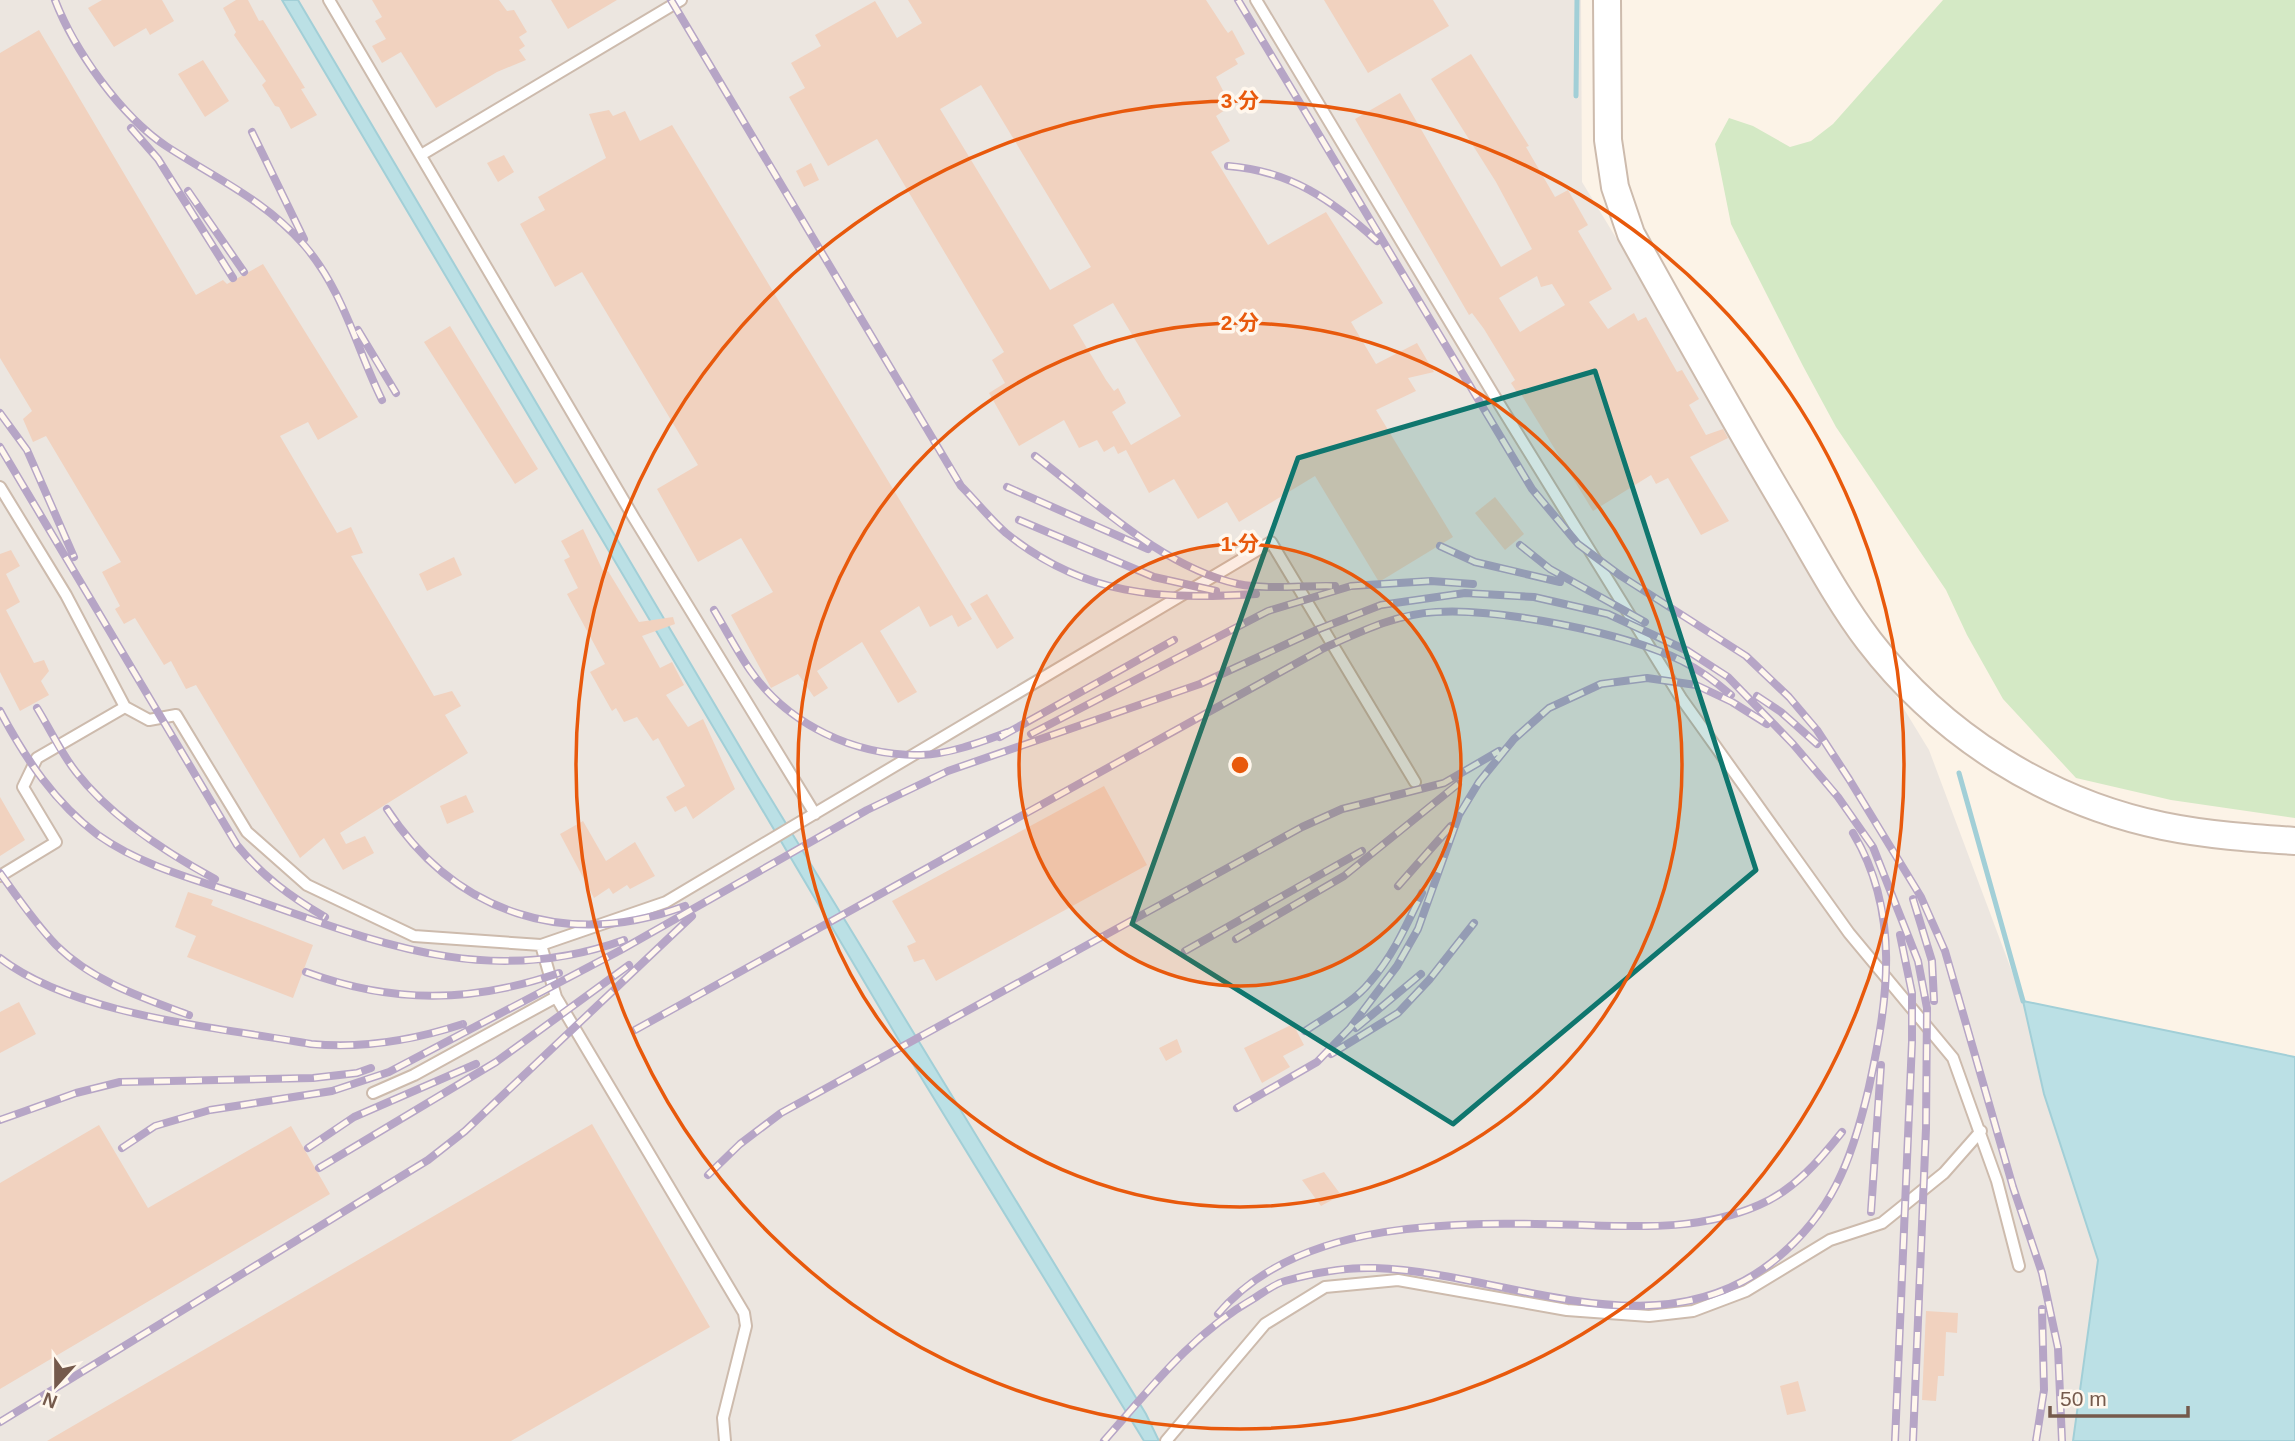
<svg xmlns="http://www.w3.org/2000/svg" width="2295" height="1441" font-family="Arial,'Noto Sans JP',sans-serif">
  <style>
    .industrial { fill: #ece6e0 }
    .green { fill: #d4e9c5 }
    .water { fill: #bbe0e5; stroke: #a2cfd7; stroke-width: 2 }
    .lines { fill: none; stroke-linecap: round; stroke-linejoin: round }
    .stream { stroke: #a2cfd7; stroke-width: 5 }
    .building { fill: #f1d2bf; fill-rule: evenodd }
    .service-casing { stroke: #cdbbad; stroke-width: 14 }
    .tertiary-casing { stroke: #cdbbad; stroke-width: 30 }
    .service { stroke: #fff; stroke-width: 10 }
    .tertiary { stroke: #fff; stroke-width: 26 }
    .rail-casing { stroke: #b6a5c6; stroke-width: 8 }
    .rail { stroke: #fff7ed; stroke-width: 5; stroke-dasharray: 16; stroke-linecap: butt }
    .marked { fill: #0f766e; fill-opacity: 0.2; stroke: #0f766e; stroke-width: 5; stroke-linejoin: round }
    .ring { fill: none; stroke: #e8590c; stroke-width: 3.5 }
    .centre { fill: #e8590c; stroke: #fff7ed; stroke-width: 3.5 }
    .ring-label { font-size: 21px; text-anchor: middle; font-weight: bold; fill: #e8590c; stroke: #fff7ed; stroke-width: 7; stroke-linejoin: round; paint-order: stroke }
  </style>
  <rect width="100%" height="100%" fill="#fcf3e7"/>
  <path class="industrial" d="M0,0H1581L1582,182L1929,750L2023,1001L2044,1094L2098,1260L2073,1441H0Z"/>
  <path class="green" d="M1943,0H2295V818L2171,800L2076,778L2003,699L1967,635L1946,590L1836,427L1803,366L1731,224L1715,144L1729,118L1753,126L1790,147L1811,141L1833,124Z"/>
  <path class="water" d="M282,0H298L757,776L1146,1414L1159,1441H1144L919,1074Z
    M2023,1001L2295,1057V1441H2073L2098,1260L2044,1094Z"/>
  <g class="lines">
    <path class="stream" d="M1576,96L1577,0
      M1959,773L2023,1001"/>
  </g>
  <path class="building" d="M102,0H162L174,21L150,35L146,28L114,47L88,8Z
    M236,0H248L259,21L263,20L305,88L301,89L317,115L291,129L279,107L275,106L262,85L266,81L234,35L236,32L223,8Z
    M372,0H499L507,11L514,10L527,32L519,37L525,46L519,50L526,60L497,72L436,108L401,52L382,63L372,46L386,39L375,21L382,17Z
    M551,0H617L568,29Z
    M908,0H1206L1225,29L1228,33L1232,30L1245,54L1235,59L1238,64L1216,77L1231,106L1216,116L1230,141L1211,152L1268,245L1326,212L1383,303L1351,322L1376,364L1417,343L1434,372L1408,378L1416,391L1376,410L1453,537L1379,582L1315,476L1239,522L1227,502L1198,519L1174,479L1149,493L1126,450L1118,454L1114,446L1104,452L1097,440L1079,448L1064,420L1019,446L989,393L1005,383L992,360L1004,352L877,139L828,166L789,97L805,88L791,63L821,46L815,35L875,1L897,38L922,23ZM981,85L1091,267L1050,290L940,109ZM1113,303L1181,416L1131,445L1112,412L1126,403L1118,388L1114,391L1106,380L1073,325Z
    M1324,0H1433L1449,26L1368,73Z
    M39,30L196,295L223,280L227,284L263,264L358,417L318,440L308,422L280,436L337,533L351,527L363,553L351,556L434,696L452,691L461,706L445,715L468,753L340,833L346,844L365,836L374,853L343,870L324,838L300,858L196,685L186,689L171,661L164,665L135,618L124,624L115,609L120,606L102,572L121,562L46,436L33,442L23,419L32,411L0,358V53Z
    M1471,54L1529,146L1526,147L1555,197L1568,190L1588,225L1578,231L1612,289L1589,302L1608,329L1634,313L1638,321L1646,317L1677,372L1682,370L1699,399L1689,405L1706,435L1723,429L1728,438L1690,457L1729,521L1701,535L1668,478L1656,484L1651,475L1593,511L1521,394H1518L1511,383L1515,380L1484,329L1472,313L1469,315L1355,119L1400,93L1501,267L1532,249L1496,182L1431,79ZM1537,276L1541,287L1552,284L1565,305L1520,332L1499,298Z
    M203,60L229,101L205,117L178,74Z
    M609,110L613,116L625,111L640,141L672,125L972,619L958,627L952,615L930,627L919,606L880,631L917,692L898,703L862,642L817,671L828,688L814,697L798,674L771,688L731,615L773,592L741,538L698,562L657,489L698,465L582,272L555,287L520,224L545,210L538,197L606,158L589,114Z
    M504,155L514,172L498,182L487,163Z
    M811,163L819,180L804,187L796,171Z
    M450,326L538,469L515,484L424,342Z
    M1495,497L1524,534L1505,550L1475,513Z
    M583,529L604,573L608,571L639,622L673,617L675,624L642,636L660,668L672,662L684,685L666,695L688,727L703,719L735,789L693,819L686,806L675,812L666,797L685,786L658,738L653,741L637,717L624,722L616,708L612,711L590,672L605,664L567,594L578,588L564,560L570,557L561,541Z
    M11,550L20,566L6,574L20,602L6,610L34,663L44,660L49,671L41,681L49,695L20,711L0,672V554Z
    M454,557L462,575L427,591L419,574Z
    M987,594L1014,638L997,649L970,604Z
    M1104,786L1147,865L936,981L924,959L914,962L907,946L916,942L892,901Z
    M466,795L474,812L447,824L440,806Z
    M0,797L25,840L0,856Z
    M583,821L606,861L635,842L655,876L630,889L627,885L613,894L609,888L594,898L560,834Z
    M188,892L213,900L211,905L313,945L293,998L187,957L196,936L175,927Z
    M19,1002L36,1034L0,1053V1012Z
    M1293,1024L1304,1045L1283,1056L1290,1067L1262,1083L1244,1048Z
    M1177,1039L1182,1052L1166,1061L1159,1048Z
    M592,1124L710,1327L511,1441H47Z
    M99,1125L148,1208L291,1126L330,1194L0,1389V1183Z
    M1324,1172L1341,1195L1321,1206L1302,1180Z
    M1926,1311L1958,1313L1957,1333L1946,1332L1944,1376H1938L1936,1401L1922,1400Z
    M1798,1381L1806,1411L1787,1415L1780,1386Z"/>
  <g class="lines">
    <g class="service-casing">
      <path id="service" d="M329,0L634,518L815,814
        M1256,0L1498,402L1681,698L1849,933L1953,1058L1997,1181L2019,1266
        M421,155L681,0
        M0,487L66,595L125,707L149,720L176,715L247,832L307,885L414,936L541,945L666,902L1271,542L1415,782
        M0,876L56,842L23,787L37,758L125,707
        M556,997L744,1313L746,1326L723,1418L725,1441
        M373,1093L414,1075L556,997L541,945
        M1166,1441L1265,1324L1325,1287L1398,1280L1567,1310L1649,1316L1693,1311L1746,1291L1830,1240L1882,1223L1944,1173L1981,1131"/>
    </g>
    <g class="tertiary-casing">
      <path id="tertiary" d="M1607,0L1608,140L1615,187L1631,234C1682,326 1734,419 1788,510C1814,554 1838,600 1869,641C1941,735 2047,802 2163,826C2207,835 2251,838 2295,841"/>
    </g>
    <use href="#service" class="service"/>
    <use href="#tertiary" class="tertiary"/>
    <g class="rail-casing">
      <path id="rail" d="M55,0C74,50 121,116 166,146C215,178 265,200 304,245C343,290 356,347 382,400
        M671,0L961,486C976,501 990,519 1006,533C1084,596 1160,600 1256,594
        M1238,0L1532,489L1578,544L1621,576L1746,656L1789,697L1817,730L1849,779L1921,897L1945,951L2013,1187L2042,1273L2058,1348L2062,1441
        M131,128L158,159L233,278
        M252,132L304,239
        M1228,166C1291,171 1332,200 1377,241
        M188,191L244,272
        M358,330L396,393
        M0,413L27,450L74,557
        M0,447L237,845C262,876 291,897 325,917
        M1035,456C1096,502 1162,567 1238,584C1268,590 1305,585 1335,586
        M1007,487L1148,549
        M1019,520L1154,577L1216,591
        M1520,545L1550,569L1645,622
        M1440,546L1475,562L1560,582
        M714,610C726,630 737,651 750,670C788,725 855,756 921,755C950,754 981,742 1008,732
        M1757,696L1781,712L1817,744
        M37,708C50,729 61,753 76,772C111,817 165,852 215,879
        M0,711C25,758 55,803 98,835C142,866 194,879 244,896C374,941 486,990 624,940
        M1031,734L1268,611L1351,586L1431,581L1473,584
        M1000,737L1174,640
        M387,809C455,914 568,950 685,906
        M0,873C18,898 35,923 56,945C92,981 143,998 189,1015
        M1398,886L1451,826
        M1913,899L1932,961L1934,1001
        M1236,939L1344,876L1458,784
        M1185,951L1362,851
        M0,958C75,1016 218,1027 311,1044C363,1049 414,1040 463,1024
        M306,972C393,1004 471,1003 559,973
        M1356,1028L1421,974
        M635,1030L1324,648C1360,632 1396,614 1436,612C1499,608 1626,633 1682,661C1700,670 1716,682 1731,695
        M1305,1031C1327,1016 1353,1003 1370,982C1393,956 1407,924 1422,893
        M1331,1054L1398,1013L1429,980L1474,923
        M1237,1108L1317,1062L1350,1028L1397,966L1418,929L1459,815L1479,782L1514,739L1549,708L1601,684L1647,678L1696,685L1732,702L1767,724
        M0,1120L76,1093L120,1082L313,1078L357,1073L371,1068
        M122,1148L155,1126L210,1110L332,1091L389,1072L619,951L867,810L948,771L1200,684L1319,629L1381,605L1465,593L1534,597L1608,614L1688,651L1728,677L1793,744L1838,797L1873,847L1918,961L1927,1008L1926,1128L1913,1441
        M308,1148L354,1117L476,1064
        M319,1168L496,1062L629,965
        M708,1175L740,1144L781,1113L1302,827L1342,809L1444,783L1499,751
        M1871,1212L1881,1065
        M1218,1314C1301,1216 1465,1222 1582,1225C1643,1227 1702,1230 1759,1205C1794,1190 1819,1161 1842,1132
        M0,1422L428,1160L465,1131L692,916
        M1104,1441C1150,1389 1192,1334 1253,1299C1263,1293 1274,1284 1285,1281C1313,1273 1346,1267 1375,1268C1504,1272 1654,1354 1771,1263C1832,1215 1852,1160 1869,1087C1888,1000 1901,913 1853,833
        M1895,1441L1912,1042V993L1900,935
        M2036,1441L2044,1390L2042,1309"/>
    </g>
    <use href="#rail" class="rail"/>
  </g>
  <path class="marked" d="M1595,371L1756,870L1453,1124L1132,924L1298,458Z"/>
  <circle cx="1240" cy="765" r="221" fill="#e8590c" fill-opacity=".12"/>
  <g class="ring">
    <circle cx="1240" cy="765" r="221"/>
    <circle cx="1240" cy="765" r="442"/>
    <circle cx="1240" cy="765" r="664"/>
  </g>
  <circle cx="1240" cy="765" r="10" class="centre"/>
  <g class="ring-label">
    <text x="1240" y="108">3 分</text>
    <text x="1240" y="330">2 分</text>
    <text x="1240" y="551">1 分</text>
  </g>
  <g transform="translate(56 1385) rotate(201)" stroke="#fff7ed" stroke-width="5" paint-order="stroke">
  <path d="M0-5L12 26L0 18L-12 26Z" fill="#755a4c"/>
  <text y="-10" font-size="19" font-weight="bold" text-anchor="middle" fill="#755a4c">N</text>
  </g>
  <path d="M2050 1406v10h138v-10" fill="none" stroke="#755a4c" stroke-width="3.5"/>
  <text x="2060" y="1406" font-size="21" fill="#755a4c" stroke="#fff7ed" stroke-width="5" paint-order="stroke">50 m</text>
</svg>
